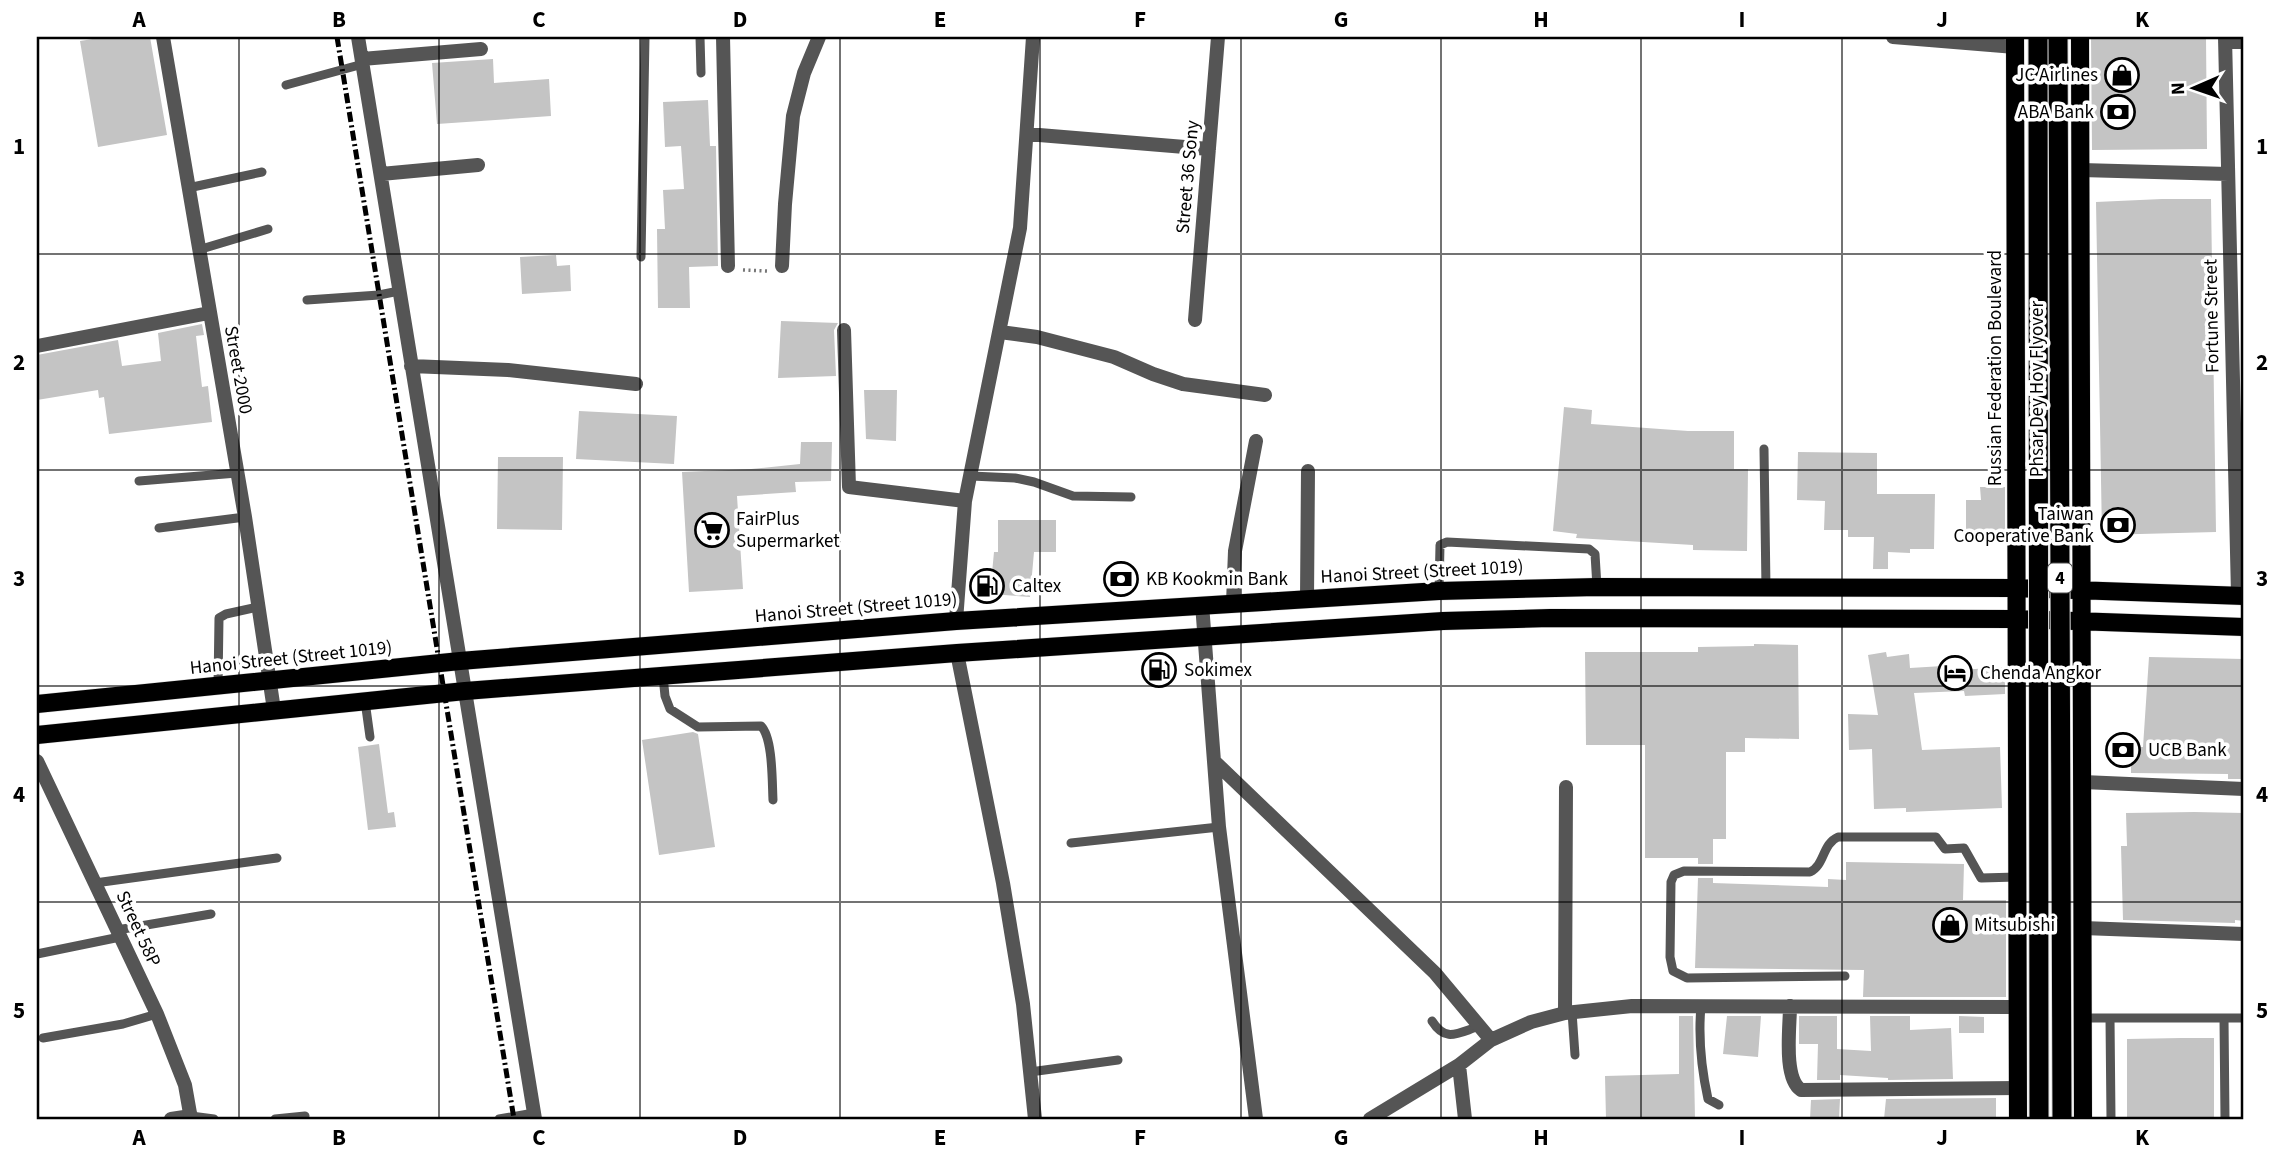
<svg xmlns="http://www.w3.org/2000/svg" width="2281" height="1156" font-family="'Source Sans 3',sans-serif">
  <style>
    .building { fill: #c4c4c4 }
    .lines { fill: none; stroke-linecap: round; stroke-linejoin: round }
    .primary-casing { stroke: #dbdbdb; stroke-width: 19 }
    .path { stroke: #777; stroke-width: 3.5; stroke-dasharray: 2 3.5; stroke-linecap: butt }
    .service { stroke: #555; stroke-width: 9 }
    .minor { stroke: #555; stroke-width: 14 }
    .tertiary { stroke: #555; stroke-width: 14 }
    .primary { stroke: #000; stroke-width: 18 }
    .rail { stroke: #000; stroke-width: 5; stroke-dasharray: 10 3.5 2 3.5; stroke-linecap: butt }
    .trunk-bridge-casing { stroke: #dbdbdb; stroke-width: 21; stroke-linecap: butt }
    .trunk-bridge { stroke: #000; stroke-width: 19 }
    .grid { fill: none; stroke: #000; stroke-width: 2; stroke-opacity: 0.55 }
    .labels { text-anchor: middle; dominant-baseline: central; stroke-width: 7; stroke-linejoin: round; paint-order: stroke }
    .shield { fill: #fff; stroke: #4c4c4c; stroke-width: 2 }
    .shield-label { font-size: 18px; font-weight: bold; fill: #000 }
    .poi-label { font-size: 19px; fill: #000; stroke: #fff; text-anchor: start }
    .street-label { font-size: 19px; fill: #000; stroke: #fff }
    .neatline { fill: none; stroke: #000; stroke-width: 2.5 }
    .grid-label { font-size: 23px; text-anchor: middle; font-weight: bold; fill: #000 }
  </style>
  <rect width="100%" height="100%" fill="#fff"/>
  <path class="building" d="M105,37H150L167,135L98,147L80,41Z
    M2091,37H2206L2207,149L2092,150Z
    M493,59L494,83L549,79L551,116L437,124L432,63Z
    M708,100L710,146H716L718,266L689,267L690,308H658L657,229H665L663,190L684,189L681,146L665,147L663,102Z
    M2162,199H2211L2216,532L2102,535L2096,202Z
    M556,255L557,266L570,265L571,291L522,294L520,257Z
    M781,321L838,323L834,330L836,376L778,378Z
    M202,324L204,335L196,336L202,387L208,386L212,422L109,434L104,397L99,398L98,390L37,400V355L118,340L122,366L161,361L158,333Z
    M864,390H897L896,441L866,439Z
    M1564,407L1592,410L1591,424L1688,431H1734V469H1748L1747,551L1693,550V545L1576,538L1577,534L1553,531Z
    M579,411L677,416L674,464L576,459Z
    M801,442H832L831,481L795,482L796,492L737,496L743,589L689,592L682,472L751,469L800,464Z
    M1798,452L1877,453V494H1935L1934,549H1910V553L1888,552V569H1873L1874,537H1848V530H1824L1825,501L1797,500Z
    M498,457H563L562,530L497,529Z
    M1980,487H2005V538H1966V500H1981Z
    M998,520H1056V552H1034L1030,597L990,594L994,552H998Z
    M1754,644L1798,645L1799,739L1745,738V752H1726V839H1713V864H1698V858H1645V745H1586L1585,652H1698V647L1754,646Z
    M1886,652L1887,657L1909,654L1910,668L1959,665L1960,670L2005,667V694L1965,696L1964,691L1914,693L1922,750L2000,747L2002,808L1906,812V808L1874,809L1872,749L1849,750L1848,714L1878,715L1868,655Z
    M2149,657L2244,659V779H2228V774L2131,773V747H2143Z
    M693,732L698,734L715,847L659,855L642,740Z
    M379,744L388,813L394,812L396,827L368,830L358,747Z
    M2194,812L2244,813V921L2235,920V923L2123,920L2121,846H2127L2126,813Z
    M1846,862L1964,864L1963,900H2006V997H1863L1864,970L1695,968L1698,878H1713V883L1828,887V879L1846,880Z
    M1679,1016H1693L1695,1119H1606L1605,1076L1679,1074Z
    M1727,1016H1761L1758,1057L1723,1054Z
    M1799,1016H1837V1049L1871,1051L1870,1016H1910V1030L1951,1028L1953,1079L1888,1080V1078L1840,1075V1080H1817L1818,1044H1799Z
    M1959,1016L1984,1017V1033H1959Z
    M2181,1038H2214V1119H2127V1039Z
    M1996,1098V1119H1884L1886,1099Z
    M1840,1099L1839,1119H1810L1811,1100Z"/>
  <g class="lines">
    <g class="primary-casing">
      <path id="primary" d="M2015,37L2018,1119
        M2080,37L2083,1119
        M37,704L460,661L956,621L1439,591L1597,587L2016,588L2244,596
        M37,735L465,691L957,653L1443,621L1550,618L2016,619L2244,627"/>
    </g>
    <path class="path" d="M743,270L767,271"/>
    <path class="service" d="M700,37L701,73
      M286,85L363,64
      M188,188L262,172
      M198,250L268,229
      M641,257L645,37
      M307,300L379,295L399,291
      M1764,449L1766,588
      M971,476L1015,478L1034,482L1073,496L1131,497
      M139,481L237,473
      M159,528L245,517
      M1439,591L1440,545L1447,542L1589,549L1595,554L1597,587
      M663,676L665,696L670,709L698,727L761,726C773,738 772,782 773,800
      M218,686L219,618L226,614L258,607
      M365,701L370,737
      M1071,843L1219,827
      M95,883L277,858
      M117,930L211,914
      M37,954L120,937
      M1845,976L1687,978L1673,971L1670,957L1671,882L1674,875L1684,871L1810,872C1825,865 1822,844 1838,837H1936L1945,849L1964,848L1981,878L2017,877
      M1701,1006C1698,1039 1701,1067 1708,1099L1719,1105
      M1572,1012L1575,1055
      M2083,1018H2244
      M2110,1018L2111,1119
      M2224,1018L2225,1119
      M1432,1021C1446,1043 1457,1033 1480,1026
      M43,1038L123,1024L157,1014
      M1030,1072L1118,1060
      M191,1116L214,1119
      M275,1119L305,1116
      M499,1119L534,1113"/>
    <path class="minor" d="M163,37L245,517L274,710
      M358,37L535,1119
      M723,37L728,266
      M1893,37L2015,47
      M2225,37L2238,595
      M2225,42H2244
      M362,59L481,49
      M1027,134L1209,149
      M2081,170L2228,174
      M381,174L478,165
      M782,266L785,204L793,116L804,73L819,37
      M1195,320L1218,37
      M844,330L849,487L965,501
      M1000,332L1037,337L1114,357L1153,374L1183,384L1265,395
      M37,346L209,313
      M411,366L508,370L636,384
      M1307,599L1308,471
      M1233,603L1235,551L1256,441
      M1202,604L1219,827L1256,1119
      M956,621L965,501L1020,228L1033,37
      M957,653L1003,883L1023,1004L1035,1119
      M1214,761L1435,973L1491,1040
      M2083,782L2244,789
      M2083,928L2244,934
      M1790,1006C1790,1027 1783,1078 1801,1090L2018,1088
      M1565,1013L1566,787
      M1459,1065L1465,1119
      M171,1119L191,1116
      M1370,1119L1459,1065L1491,1040L1531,1022L1565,1013L1632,1006L2017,1007"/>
    <path class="tertiary" d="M37,761L157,1014L185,1085L191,1119"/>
    <use href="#primary" class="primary"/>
    <path class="rail" d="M337,37L514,1119"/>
    <g class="trunk-bridge-casing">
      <path id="trunk-bridge" d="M2038,37L2039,1119
        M2058,37L2062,1119"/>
    </g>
    <use href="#trunk-bridge" class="trunk-bridge"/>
  </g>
  <path class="grid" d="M239,37V1119M439,37V1119M640,37V1119M840,37V1119M1040,37V1119M1241,37V1119M1441,37V1119M1641,37V1119M1842,37V1119M2042,37V1119M37,254H2244M37,470H2244M37,686H2244M37,902H2244"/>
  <defs>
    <g id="shop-ring" transform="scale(1.75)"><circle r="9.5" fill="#fff" stroke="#000" stroke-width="1.5"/><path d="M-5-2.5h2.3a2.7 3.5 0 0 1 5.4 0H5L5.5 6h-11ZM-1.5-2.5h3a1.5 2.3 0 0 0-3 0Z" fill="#000"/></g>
    <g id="bank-ring" transform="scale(1.75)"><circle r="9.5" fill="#fff" stroke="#000" stroke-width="1.5"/><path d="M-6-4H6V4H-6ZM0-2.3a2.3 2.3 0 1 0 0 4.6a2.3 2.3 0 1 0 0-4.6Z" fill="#000"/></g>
    <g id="supermarket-ring" transform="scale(1.75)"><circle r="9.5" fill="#fff" stroke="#000" stroke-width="1.5"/><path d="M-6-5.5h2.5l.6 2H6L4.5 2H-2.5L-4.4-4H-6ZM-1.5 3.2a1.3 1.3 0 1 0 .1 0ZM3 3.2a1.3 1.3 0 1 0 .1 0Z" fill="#000"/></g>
    <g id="fuel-ring" transform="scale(1.75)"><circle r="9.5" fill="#fff" stroke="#000" stroke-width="1.5"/><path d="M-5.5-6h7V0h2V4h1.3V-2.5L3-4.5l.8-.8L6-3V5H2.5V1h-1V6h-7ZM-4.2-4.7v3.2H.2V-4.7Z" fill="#000"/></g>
    <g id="hotel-ring" transform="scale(1.75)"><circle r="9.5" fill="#fff" stroke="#000" stroke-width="1.5"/><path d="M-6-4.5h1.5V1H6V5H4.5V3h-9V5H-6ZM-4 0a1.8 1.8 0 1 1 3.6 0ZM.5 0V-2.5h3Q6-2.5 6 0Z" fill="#000"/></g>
  </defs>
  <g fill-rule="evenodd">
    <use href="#shop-ring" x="2122" y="75"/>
    <use href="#bank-ring" x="2118" y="112"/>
    <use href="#bank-ring" x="2118" y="525"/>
    <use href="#supermarket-ring" x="712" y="530"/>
    <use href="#bank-ring" x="1121" y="579"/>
    <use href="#fuel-ring" x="987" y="586"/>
    <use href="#fuel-ring" x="1159" y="670"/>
    <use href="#hotel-ring" x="1955" y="673"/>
    <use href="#bank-ring" x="2123" y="750"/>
    <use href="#shop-ring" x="1950" y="925"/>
  </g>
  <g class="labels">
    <rect class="shield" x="2048" y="563.5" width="24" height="29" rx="5"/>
    <g class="shield-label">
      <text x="2060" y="578">4</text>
    </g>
    <g class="poi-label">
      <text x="2098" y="75" text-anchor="end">JC Airlines</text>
      <text x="2094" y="112" text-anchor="end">ABA Bank</text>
      <text x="2094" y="514" text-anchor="end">Taiwan<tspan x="2094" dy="22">Cooperative Bank</tspan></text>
      <text x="736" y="519">FairPlus<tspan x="736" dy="22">Supermarket</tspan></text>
      <text x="1146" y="579">KB Kookmin Bank</text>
      <text x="1012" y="586">Caltex</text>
      <text x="1184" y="670">Sokimex</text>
      <text x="1980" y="673">Chenda Angkor</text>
      <text x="2148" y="750">UCB Bank</text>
      <text x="1974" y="925">Mitsubishi</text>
    </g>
    <g class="street-label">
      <text transform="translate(1188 177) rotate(-85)">Street 36 Sony</text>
      <text transform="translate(2212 316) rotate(-91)">Fortune Street</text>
      <text transform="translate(1995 368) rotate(-90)">Russian Federation Boulevard</text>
      <text transform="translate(238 370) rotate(80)">Street 2000</text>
      <text transform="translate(2037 389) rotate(-90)">Phsar Dey Hoy Flyover</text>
      <text transform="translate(1422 572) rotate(-3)">Hanoi Street (Street 1019)</text>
      <text transform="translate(856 608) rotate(-5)">Hanoi Street (Street 1019)</text>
      <text transform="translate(291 658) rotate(-6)">Hanoi Street (Street 1019)</text>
      <text transform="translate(138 929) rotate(65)">Street 58P</text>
    </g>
  </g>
  <rect width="2281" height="1156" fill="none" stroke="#ffffff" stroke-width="77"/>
  <g transform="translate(2194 88) rotate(268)" stroke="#ffffff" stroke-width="5" paint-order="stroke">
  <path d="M0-5L12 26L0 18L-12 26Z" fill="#000000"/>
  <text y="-10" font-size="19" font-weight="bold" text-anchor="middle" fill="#000000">N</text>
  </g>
  <rect x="38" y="38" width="2204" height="1080" class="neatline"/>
  <g class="grid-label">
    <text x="139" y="27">A</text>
    <text x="339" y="27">B</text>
    <text x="539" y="27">C</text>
    <text x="740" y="27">D</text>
    <text x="940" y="27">E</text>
    <text x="1140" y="27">F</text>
    <text x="1341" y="27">G</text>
    <text x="1541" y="27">H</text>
    <text x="1742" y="27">I</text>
    <text x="1942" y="27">J</text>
    <text x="2142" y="27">K</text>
    <text x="19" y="154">1</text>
    <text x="2262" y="154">1</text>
    <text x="19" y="370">2</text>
    <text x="2262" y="370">2</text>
    <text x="19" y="586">3</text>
    <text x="2262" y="586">3</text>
    <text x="19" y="802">4</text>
    <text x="2262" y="802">4</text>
    <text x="19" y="1018">5</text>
    <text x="2262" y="1018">5</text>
    <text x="139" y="1145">A</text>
    <text x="339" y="1145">B</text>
    <text x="539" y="1145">C</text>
    <text x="740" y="1145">D</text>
    <text x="940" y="1145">E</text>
    <text x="1140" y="1145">F</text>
    <text x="1341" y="1145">G</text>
    <text x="1541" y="1145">H</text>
    <text x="1742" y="1145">I</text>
    <text x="1942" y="1145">J</text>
    <text x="2142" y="1145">K</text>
  </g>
</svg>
